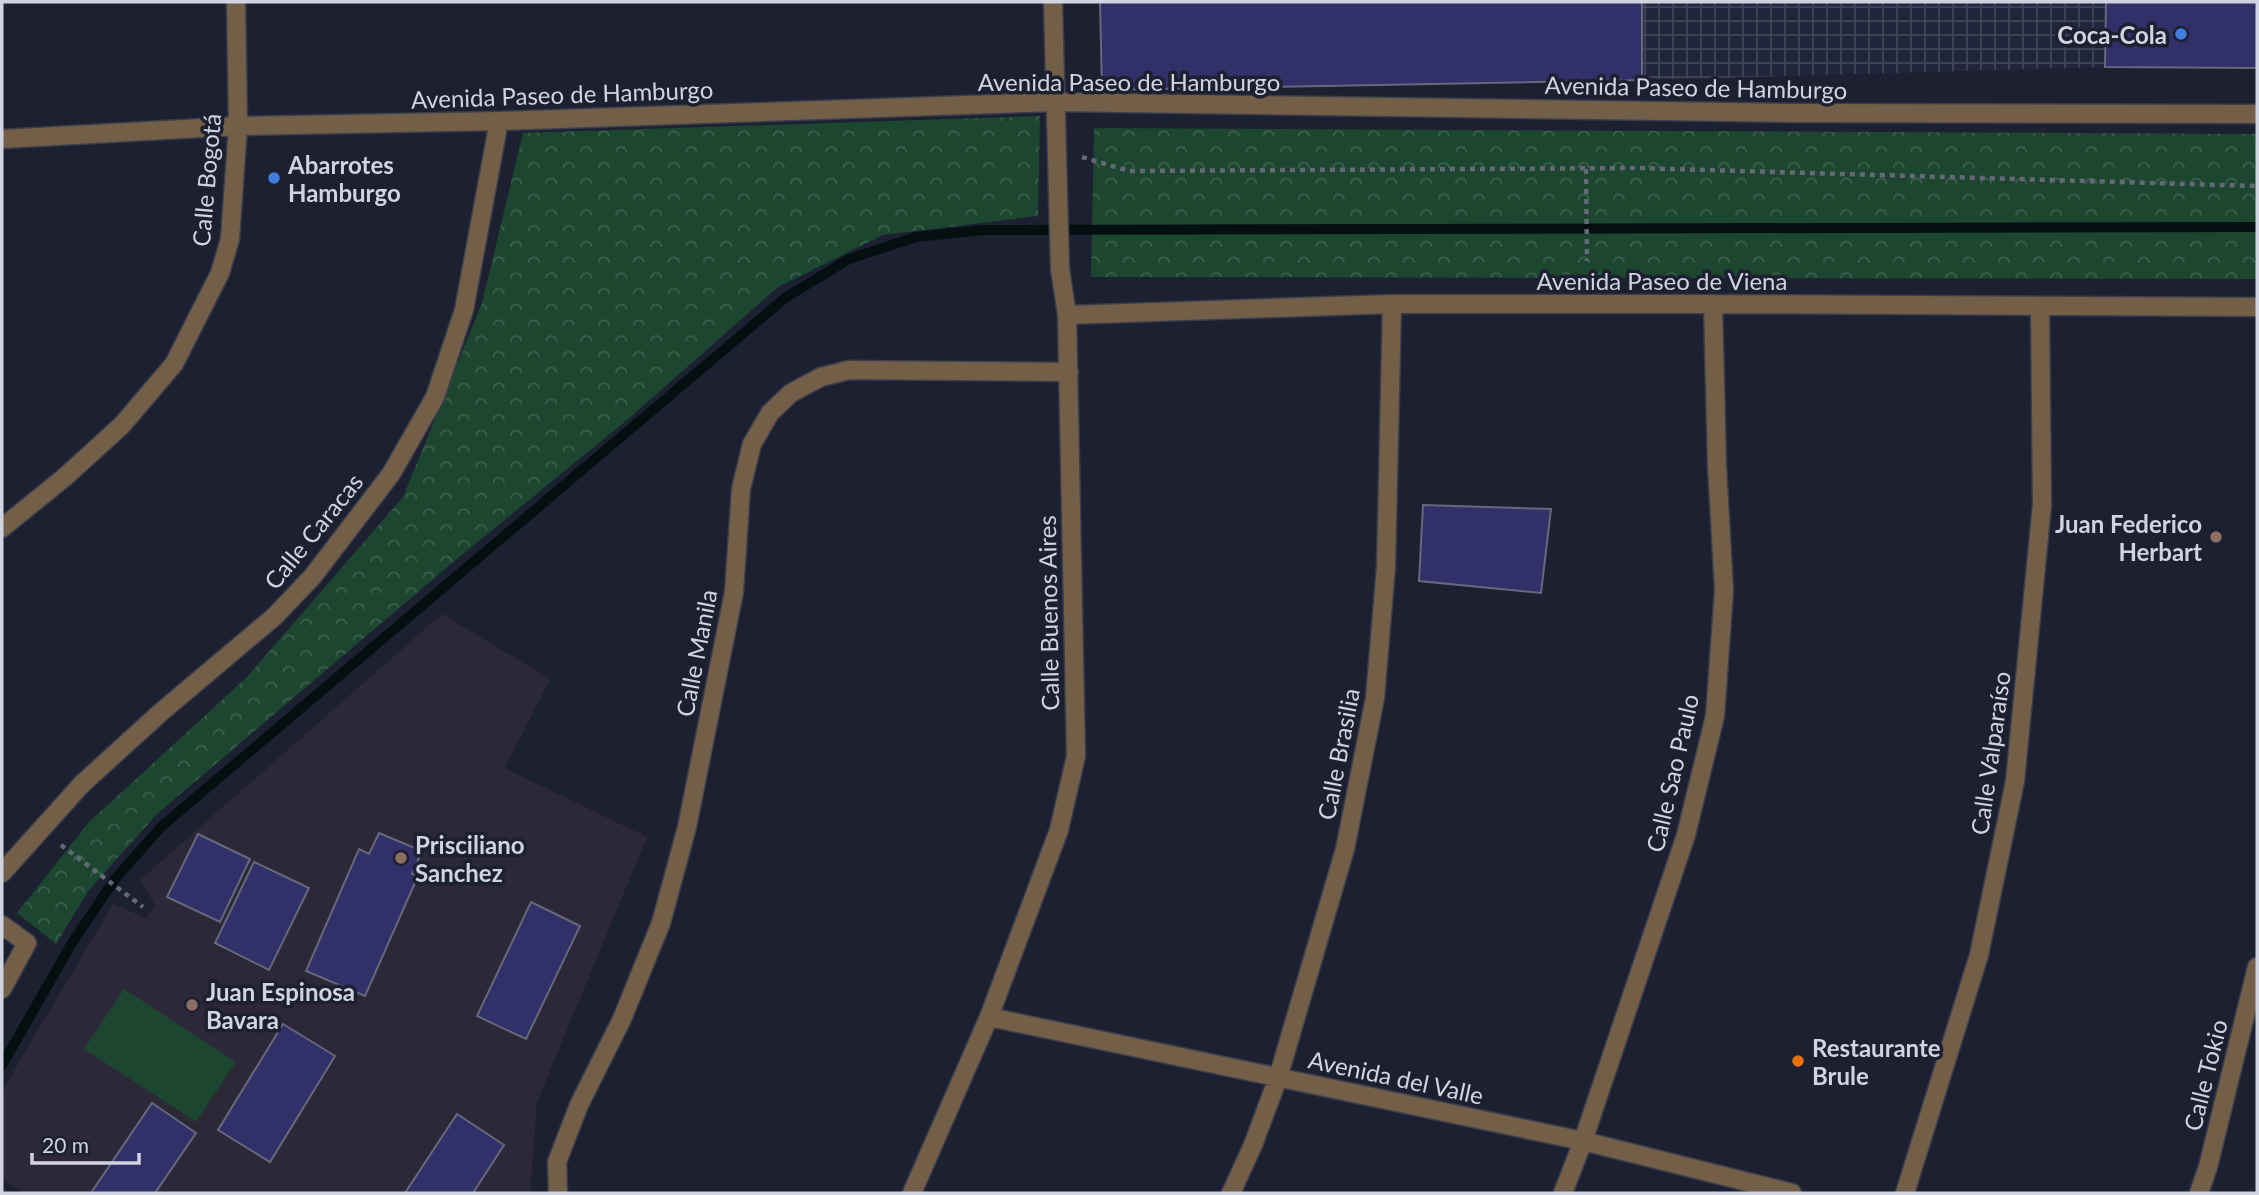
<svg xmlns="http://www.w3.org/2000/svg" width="2259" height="1195" font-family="Lato,sans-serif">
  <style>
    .industrial { fill: url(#industrial-grid) }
    .education { fill: #2c2838 }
    .park { fill: url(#park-crowns) }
    .pitch { fill: #1c462f }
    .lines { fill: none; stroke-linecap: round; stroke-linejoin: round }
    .stream { stroke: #040f10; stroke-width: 10 }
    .building { fill: #313068; stroke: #66687c; stroke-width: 2 }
    .minor-casing { stroke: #393d4c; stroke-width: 21 }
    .path { stroke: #656977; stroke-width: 4.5; stroke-dasharray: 5 5; stroke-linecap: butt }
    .minor { stroke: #735e48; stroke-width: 18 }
    .shop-dot { fill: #3f7fe0; stroke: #1c2030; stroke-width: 2.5 }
    .education-dot { fill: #8d6e63; stroke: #1c2030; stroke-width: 2.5 }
    .food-dot { fill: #e8710a; stroke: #1c2030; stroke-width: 2.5 }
    .labels { text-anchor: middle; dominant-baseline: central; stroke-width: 7; stroke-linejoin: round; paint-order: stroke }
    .poi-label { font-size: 24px; font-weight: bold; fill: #d1d4e0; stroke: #1c2030; text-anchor: start }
    .street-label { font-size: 24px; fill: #d1d4e0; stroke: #1c2030 }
  </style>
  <defs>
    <pattern id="industrial-grid" width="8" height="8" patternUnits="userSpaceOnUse" patternTransform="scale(1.75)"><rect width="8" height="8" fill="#21263c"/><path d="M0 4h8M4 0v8" fill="none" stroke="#404558"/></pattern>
    <pattern id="park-crowns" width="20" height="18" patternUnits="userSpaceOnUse" patternTransform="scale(1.75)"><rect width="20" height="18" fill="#1c462f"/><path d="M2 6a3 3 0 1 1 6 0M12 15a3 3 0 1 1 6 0" fill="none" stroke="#3c604d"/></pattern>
  </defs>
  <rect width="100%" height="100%" fill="#1c2030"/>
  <path class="industrial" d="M1100,2H2257V68L2105,67L1642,80L1102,90Z"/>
  <path class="education" d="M442,614L550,679L505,768L647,837L537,1102L530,1193H25L2,1180V1091L113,904L146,918L155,905L140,880Z"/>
  <path class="park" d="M1040,116L1038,216L883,235L778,287L627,420L452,563L157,814L89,890L56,944L17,913L89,822L246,678L403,497L482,303L523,133Z
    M1094,128L2257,134V279L1091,277Z"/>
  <path class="pitch" d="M124,989L236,1062L196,1122L84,1049Z"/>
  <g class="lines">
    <path class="stream" d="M2,1065L72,943L115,879L162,826L785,298L849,259L916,237L983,230L2257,227"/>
  </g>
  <path class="building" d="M1100,2H1642V80L1102,90Z
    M2106,2H2257V68L2105,67Z
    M1423,505L1551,509L1541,593L1419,581Z
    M379,833L422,851L412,874L418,876L365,996L306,971L359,849L369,854Z
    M198,834L250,859L220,922L167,897Z
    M254,862L309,888L269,970L215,943Z
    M531,902L580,926L526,1039L477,1016Z
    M283,1024L335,1056L270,1162L218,1130Z
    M152,1103L196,1133L155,1193H91Z
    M457,1114L504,1145L473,1193H405Z"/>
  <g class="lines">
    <g class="minor-casing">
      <path id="minor" d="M2,139L238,126L499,121L1055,102L1789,113L2257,114
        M1067,315L1392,304H1713L2257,307
        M2,528L65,477L122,425L174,364L220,273L230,239L238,126L236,2
        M2,873L82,784L160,713L275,616L313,576L391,474L435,397L464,310L499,121
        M2,925L27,943L2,989
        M989,1017L1583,1141L1792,1193
        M558,1193L557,1162L579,1105L622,1019L661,923L687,827L734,592L741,489L752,444L770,413L791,393L821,377L849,370L1069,372
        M912,1193L989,1017L1059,830L1076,756L1067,315L1060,269L1053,2
        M1231,1193L1253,1145L1278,1078L1345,849L1375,698L1386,567L1392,304
        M1563,1193L1583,1141L1686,835L1715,716L1724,590L1717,466L1713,304
        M1905,1193L1979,955L2015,781L2042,505L2040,306
        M2199,1193L2208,1167L2257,967"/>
    </g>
    <path class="path" d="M1082,157L1129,171L1637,168L2257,186
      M1586,169L1587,261
      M61,845L143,907"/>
    <use href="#minor" class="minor"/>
  </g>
  <g class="shop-dot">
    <circle cx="2181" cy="34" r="7"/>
    <circle cx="274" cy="178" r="7"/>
  </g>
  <g class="education-dot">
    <circle cx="2216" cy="537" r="7"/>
    <circle cx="401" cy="858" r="7"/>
    <circle cx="192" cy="1005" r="7"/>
  </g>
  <circle class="food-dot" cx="1798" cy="1061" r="7"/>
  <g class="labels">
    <g class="poi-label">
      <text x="2167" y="34" text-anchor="end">Coca-Cola</text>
      <text x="288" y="164">Abarrotes<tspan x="288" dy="28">Hamburgo</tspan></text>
      <text x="2202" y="523" text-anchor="end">Juan Federico<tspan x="2202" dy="28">Herbart</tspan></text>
      <text x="415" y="844">Prisciliano<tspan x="415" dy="28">Sanchez</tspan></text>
      <text x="206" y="991">Juan Espinosa<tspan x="206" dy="28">Bavara</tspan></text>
      <text x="1812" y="1047">Restaurante<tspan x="1812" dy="28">Brule</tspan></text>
    </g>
    <g class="street-label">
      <text x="1129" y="81">Avenida Paseo de Hamburgo</text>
      <text transform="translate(1696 87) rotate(1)">Avenida Paseo de Hamburgo</text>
      <text transform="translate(562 94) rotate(-2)">Avenida Paseo de Hamburgo</text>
      <text transform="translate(206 180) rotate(-85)">Calle Bogotá</text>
      <text x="1662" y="280">Avenida Paseo de Viena</text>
      <text transform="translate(313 531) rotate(-51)">Calle Caracas</text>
      <text transform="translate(1048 613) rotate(-91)">Calle Buenos Aires</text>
      <text transform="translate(696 653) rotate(-79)">Calle Manila</text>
      <text transform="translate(1990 753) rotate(-82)">Calle Valparaíso</text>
      <text transform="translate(1338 754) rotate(-79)">Calle Brasilia</text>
      <text transform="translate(1672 773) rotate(-77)">Calle Sao Paulo</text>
      <text transform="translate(2205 1075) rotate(-76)">Calle Tokio</text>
      <text transform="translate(1396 1077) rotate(12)">Avenida del Valle</text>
    </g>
  </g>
  <rect width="2259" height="1195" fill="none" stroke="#d1d4e0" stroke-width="7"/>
  <path d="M32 1153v10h107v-10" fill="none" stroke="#d1d4e0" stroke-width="3.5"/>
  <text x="42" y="1153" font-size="21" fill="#d1d4e0" stroke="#1c2030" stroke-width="5" paint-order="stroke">20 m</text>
</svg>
